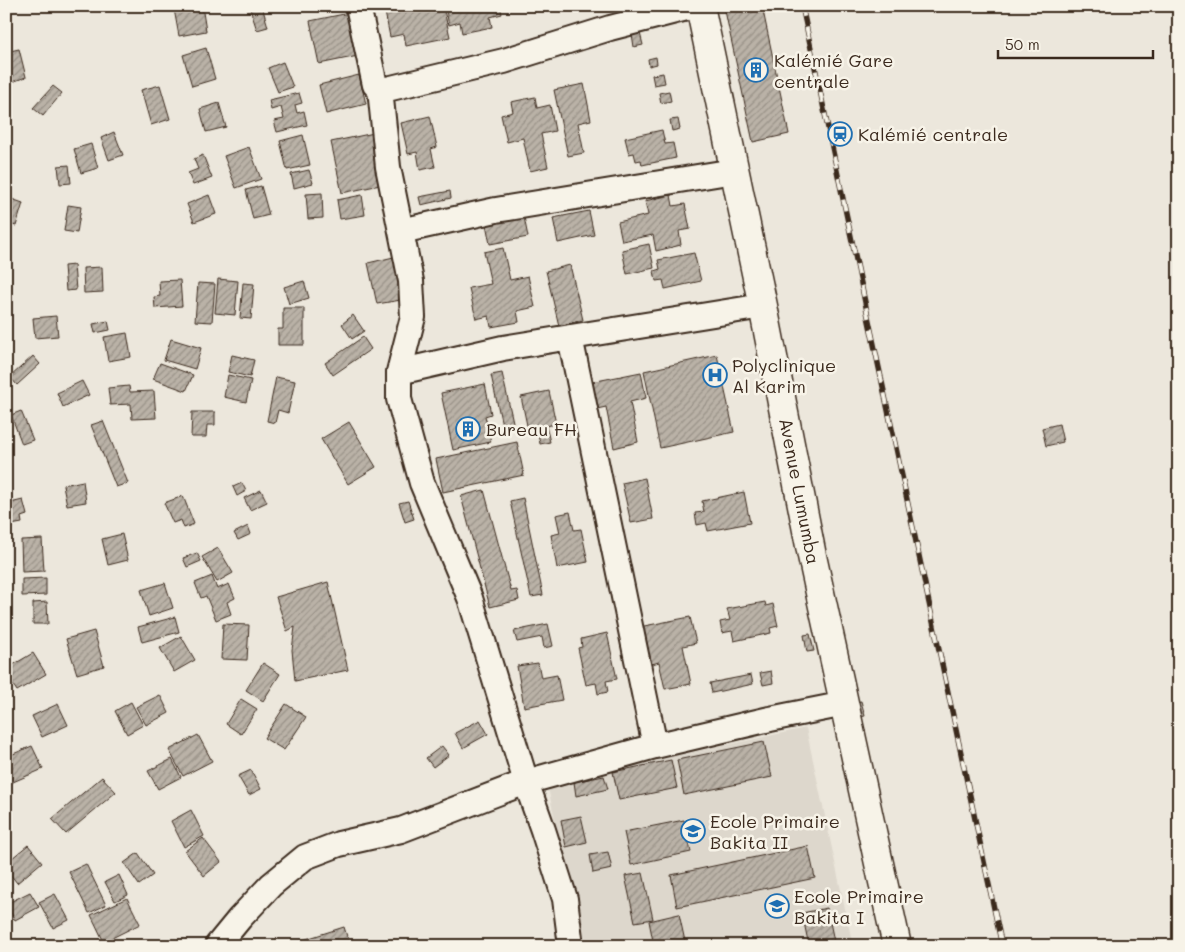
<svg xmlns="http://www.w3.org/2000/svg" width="1185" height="952" font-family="Mali,sans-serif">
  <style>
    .built { fill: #ddd7cc }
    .building { fill: url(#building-hatch); stroke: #3b2a1e }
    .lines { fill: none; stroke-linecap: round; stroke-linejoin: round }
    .street-casing { stroke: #3b2a1e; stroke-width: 28 }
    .highway-casing { stroke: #3b2a1e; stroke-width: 31 }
    .street { stroke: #f7f3e8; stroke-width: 24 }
    .highway { stroke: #f7f3e8; stroke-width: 28 }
    .rail-casing { stroke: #3b2a1e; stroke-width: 5.5 }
    .rail { stroke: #f7f3e8; stroke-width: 4; stroke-dasharray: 11; stroke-linecap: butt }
    .labels { text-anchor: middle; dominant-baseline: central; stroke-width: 5; stroke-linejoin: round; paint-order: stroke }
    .poi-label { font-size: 18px; fill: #3b2a1e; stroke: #f7f3e8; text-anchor: start }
    .street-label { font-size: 18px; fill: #3b2a1e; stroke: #f7f3e8 }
  </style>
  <defs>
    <pattern id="building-hatch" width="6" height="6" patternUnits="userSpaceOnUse" patternTransform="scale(1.25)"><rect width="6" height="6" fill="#bab2a7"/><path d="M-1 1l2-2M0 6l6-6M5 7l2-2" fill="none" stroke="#989187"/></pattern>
  </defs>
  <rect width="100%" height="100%" fill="#ece7dc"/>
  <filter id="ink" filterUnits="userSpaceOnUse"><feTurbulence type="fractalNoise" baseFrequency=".02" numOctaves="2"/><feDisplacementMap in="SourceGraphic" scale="10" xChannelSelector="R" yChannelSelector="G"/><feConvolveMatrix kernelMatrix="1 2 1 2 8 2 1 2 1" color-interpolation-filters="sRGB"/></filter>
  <g filter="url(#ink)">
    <path class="built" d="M806,728L853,946H582L547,783Z"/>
    <path class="building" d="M192,6H202L206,31L179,36L174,9Z
      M249,6H262L268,27L257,30Z
      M390,6H443L450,37L406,46L404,34L390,37L384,7Z
      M445,6H500L502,14L490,17L492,27L462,33L460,22L449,25Z
      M724,6H762L789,134L753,142Z
      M349,13L358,56L319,64L310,21Z
      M640,33L643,45L634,47L632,34Z
      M206,48L215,79L192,86L183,55Z
      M19,49L26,77L12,82L6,52Z
      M656,57L657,64L649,66L648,59Z
      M283,62L293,87L278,92L268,68Z
      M663,73L665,83L654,85L652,75Z
      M359,75L366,104L326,114L319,85Z
      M584,84L591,120L578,123L584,153L568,156L554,90Z
      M160,85L170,119L151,125L141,90Z
      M53,86L62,93L43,116L33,108Z
      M669,91L671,101L661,103L659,93Z
      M299,93L302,103L295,105L297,113L304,111L307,125L277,132L274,121L284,119L281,107L271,110L269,100Z
      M535,97L537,108L550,105L555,131L541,134L548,167L530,171L523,138L507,142L501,115L513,112L511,102Z
      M219,103L226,127L206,132L200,109Z
      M430,116L437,147L431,149L435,167L420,170L417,152L408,154L401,123Z
      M678,119L680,129L672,131L670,120Z
      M662,130L665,144L673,143L676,158L642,165L641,160L636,161L634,153L629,154L625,138Z
      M114,132L123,155L109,160L101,138Z
      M374,133L385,184L342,193L331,142Z
      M303,135L310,165L287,170L280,141Z
      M91,144L98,168L81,173L74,149Z
      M249,147L261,179L236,188L224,156Z
      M203,155L212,178L193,185L188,173L198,169L194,159Z
      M69,165L71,183L60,184L58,166Z
      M309,170L313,183L294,188L291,174Z
      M261,186L269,215L253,219L246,190Z
      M450,191L451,198L421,205L419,197Z
      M322,193L323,218L308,219L306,194Z
      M209,195L216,214L194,222L187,204Z
      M362,195L365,215L340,219L337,200Z
      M671,195L673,206L685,204L690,229L679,231L681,245L656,251L653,235L622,241L618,222L648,215L645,201Z
      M6,197L23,203L16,226L6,223Z
      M68,205L81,207L77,233L64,231Z
      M589,211L594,235L558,243L553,218Z
      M523,212L528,237L490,244L485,219Z
      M649,244L654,268L627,274L622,250Z
      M503,248L510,280L528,276L535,307L517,311L519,322L491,327L489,316L476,319L469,288L491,284L484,252Z
      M694,253L701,281L665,289L663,280L656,281L654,271L660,269L658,260Z
      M398,256L407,299L377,304L368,263Z
      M74,265L76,290L66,291L64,266Z
      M570,265L583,320L559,326L546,271Z
      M102,267L103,292L84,293L83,268Z
      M218,279L238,281L235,315L215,313Z
      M180,280L182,306L155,308L154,297L160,296L159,281Z
      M304,281L309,298L289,304L284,287Z
      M198,283L215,284L212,322L195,321Z
      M243,283L254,284L251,319L240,318Z
      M283,308H304V345H278V329H283Z
      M353,315L364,331L352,339L342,324Z
      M56,316L58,336L35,338L33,318Z
      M108,321L110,330L95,333L93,324Z
      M127,333L131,357L108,361L104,337Z
      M363,337L371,349L333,375L325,363Z
      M171,339L201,348L195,369L164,360Z
      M232,355L254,360L250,377L228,372Z
      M717,355L734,432L660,448L644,371Z
      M33,356L40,364L17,385L10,377Z
      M160,363L193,375L186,391L153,379Z
      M641,372L646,398L630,402L638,442L614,448L606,407L588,411L582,384Z
      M502,373L513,422L502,425L491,375Z
      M228,375L251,380L246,402L224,397Z
      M276,377L295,381L288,413L278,410L275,423L267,421Z
      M82,381L89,395L63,407L57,393Z
      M485,384L491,414L485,416L491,442L453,450L441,393Z
      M129,386L130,392L154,391L156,418L132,419L131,404L110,405L108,388Z
      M549,391L556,424L546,426L550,442L540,444L537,428L528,430L521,397Z
      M21,411L33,440L22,444L11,415Z
      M192,412H215V425H207L206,437H191Z
      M103,421L128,483L116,487L91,425Z
      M349,422L376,467L348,484L321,439Z
      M1059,424L1063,442L1046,446L1042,428Z
      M517,442L524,475L443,492L436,459Z
      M645,478L653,519L631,523L622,483Z
      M83,481L86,502L67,505L63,485Z
      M242,483L246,491L237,496L233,487Z
      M261,490L267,502L250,510L244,498Z
      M484,490L511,591L517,590L519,600L490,607L461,496Z
      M744,492L750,523L708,531L706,523L697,525L695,513L704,512L702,501Z
      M183,496L194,524L184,528L181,520L173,523L164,503Z
      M523,498L543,595L531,597L510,501Z
      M23,500L27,515L21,517L22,523L11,525L6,504Z
      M408,501L414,519L405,522L399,503Z
      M570,512L574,530L581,529L588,562L557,568L551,535L560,533L556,515Z
      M248,526L251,534L238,540L234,533Z
      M122,534L128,560L108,565L102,539Z
      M42,539L44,571L22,572L21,540Z
      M218,548L233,573L217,582L202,557Z
      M197,553L201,561L187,567L183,558Z
      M212,576L217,589L229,584L235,598L227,602L231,614L216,620L206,596L201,598L195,583Z
      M46,578V595L22,596V579Z
      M328,582L348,670L295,681L292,650L295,627L287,631L276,597Z
      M165,583L173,608L149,616L141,590Z
      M47,602L48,624H33V603Z
      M765,602L766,606L773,604L778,626L770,628L771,633L734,641L732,631L722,633L720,622L730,620L727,609Z
      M175,617L179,632L142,642L138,627Z
      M690,617L696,643L683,646L691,684L665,689L659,662L652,664L649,653L640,655L634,628Z
      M223,624L249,625L247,660L221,659Z
      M548,624L553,646L544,648L542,637L517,642L514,631Z
      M94,631L104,666L77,674L66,639Z
      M607,633L617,679L606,681L608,692L598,694L596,683L586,685L578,648L582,647L581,639Z
      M810,634L814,651L807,652L804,635Z
      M181,636L195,660L174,672L160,648Z
      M33,653L46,674L17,691L13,685L7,689L6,669Z
      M263,663L280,674L263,701L246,690Z
      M538,663L541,678L557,675L562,700L524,707L517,666Z
      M771,671L773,683L763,685L760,673Z
      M751,675L753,684L712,693L710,683Z
      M160,695L169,713L146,725L136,707Z
      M241,699L257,709L241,734L226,724Z
      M861,701L865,716L854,718L851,703Z
      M131,702L143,725L127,734L115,711Z
      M58,704L68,725L42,737L32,716Z
      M286,704L306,717L284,750L264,738Z
      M480,720L488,734L463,748L455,733Z
      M198,735L212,761L183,776L169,750Z
      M764,742L772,777L684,795L677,760Z
      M32,746L43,769L6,785V757Z
      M442,746L449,755L433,767L426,758Z
      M172,759L181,777L158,789L148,771Z
      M671,760L677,788L619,800L613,772Z
      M251,770L261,789L249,795L238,776Z
      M604,776L608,789L576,796L574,782Z
      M102,777L116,792L66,834L52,819Z
      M191,810L204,836L184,847L171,821Z
      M581,816L587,842L566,847L561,820Z
      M684,820L691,852L631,865L624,832Z
      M203,838L221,862L204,876L185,851Z
      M28,845L42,862L17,883L6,869V863Z
      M808,846L815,878L677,907L671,875Z
      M608,852L612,869L593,873L590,855Z
      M138,853L153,875L139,885L124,863Z
      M86,864L106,905L89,913L69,872Z
      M643,873L653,919L635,922L625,876Z
      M119,875L128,895L115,901L105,882Z
      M30,892L39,907L15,920L6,904Z
      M55,894L69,920L53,928L39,902Z
      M127,898L140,924L104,942L91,915Z
      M827,908L835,946H809L802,913Z
      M679,914L686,946H654L649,921Z
      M344,927L350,946H284Z"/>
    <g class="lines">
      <g class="street-casing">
        <path id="street" d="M358,6L375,85L380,89L388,167L411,281L413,317L399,372V399L422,483L470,598L526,782L543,830L565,899L571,946
          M380,89H387L504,61L610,28L695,6
          M401,231L496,210L734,171
          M570,337L655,746
          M399,372L503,348L763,306
          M217,946L240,918L271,885L305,857L339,844L401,830L526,782L655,746L770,719L845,704"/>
      </g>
      <g class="highway-casing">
        <path id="highway" d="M700,6L763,306L812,556L897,946"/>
      </g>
      <use href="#street" class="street"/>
      <use href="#highway" class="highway"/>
      <g class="rail-casing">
        <path id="rail" d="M802,6L1002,946"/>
      </g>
      <use href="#rail" class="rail"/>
    </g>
  </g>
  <defs>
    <g id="building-ring" transform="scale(1.25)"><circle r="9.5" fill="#f7f3e8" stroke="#1f6fb2" stroke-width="1.5"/><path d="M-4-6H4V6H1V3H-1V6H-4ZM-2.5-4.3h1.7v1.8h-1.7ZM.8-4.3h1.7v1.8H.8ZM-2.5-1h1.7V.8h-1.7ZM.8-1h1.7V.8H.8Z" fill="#1f6fb2"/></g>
    <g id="station-ring" transform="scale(1.25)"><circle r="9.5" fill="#f7f3e8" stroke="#1f6fb2" stroke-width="1.5"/><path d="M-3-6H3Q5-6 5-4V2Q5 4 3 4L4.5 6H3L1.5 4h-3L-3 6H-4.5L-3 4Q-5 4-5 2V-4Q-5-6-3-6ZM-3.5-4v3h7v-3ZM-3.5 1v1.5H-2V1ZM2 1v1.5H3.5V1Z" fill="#1f6fb2"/></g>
    <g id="hospital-ring" transform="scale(1.25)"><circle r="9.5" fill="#f7f3e8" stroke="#1f6fb2" stroke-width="1.5"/><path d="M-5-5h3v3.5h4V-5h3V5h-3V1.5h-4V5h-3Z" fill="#1f6fb2"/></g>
    <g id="school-ring" transform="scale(1.25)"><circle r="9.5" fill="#f7f3e8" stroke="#1f6fb2" stroke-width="1.5"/><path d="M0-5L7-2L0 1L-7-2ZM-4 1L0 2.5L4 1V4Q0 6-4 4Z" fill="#1f6fb2"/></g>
  </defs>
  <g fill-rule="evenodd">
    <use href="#building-ring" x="756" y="70"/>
    <use href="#station-ring" x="840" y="134"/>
    <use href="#hospital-ring" x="715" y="375"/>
    <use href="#building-ring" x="468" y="429"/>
    <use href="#school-ring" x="693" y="831"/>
    <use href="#school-ring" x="777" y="906"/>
  </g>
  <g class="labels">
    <g class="poi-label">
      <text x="774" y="60">Kalémié Gare<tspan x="774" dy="21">centrale</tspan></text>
      <text x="858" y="134">Kalémié centrale</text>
      <text x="732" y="365">Polyclinique<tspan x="732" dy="21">Al Karim</tspan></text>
      <text x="486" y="429">Bureau FH</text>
      <text x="710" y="821">Ecole Primaire<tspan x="710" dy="21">Bakita II</tspan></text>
      <text x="794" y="896">Ecole Primaire<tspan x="794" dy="21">Bakita I</tspan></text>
    </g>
    <g class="street-label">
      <text transform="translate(800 491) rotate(79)">Avenue Lumumba</text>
    </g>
  </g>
  <rect width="1185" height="952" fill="none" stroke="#f7f3e8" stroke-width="25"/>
  <rect x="12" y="12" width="1160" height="927" fill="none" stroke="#3b2a1e" stroke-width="2" filter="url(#ink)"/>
  <path d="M998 50v8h155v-8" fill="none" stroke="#3b2a1e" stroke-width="2.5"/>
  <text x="1005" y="50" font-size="15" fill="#3b2a1e" stroke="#f7f3e8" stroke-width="4" paint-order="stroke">50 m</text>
</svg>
